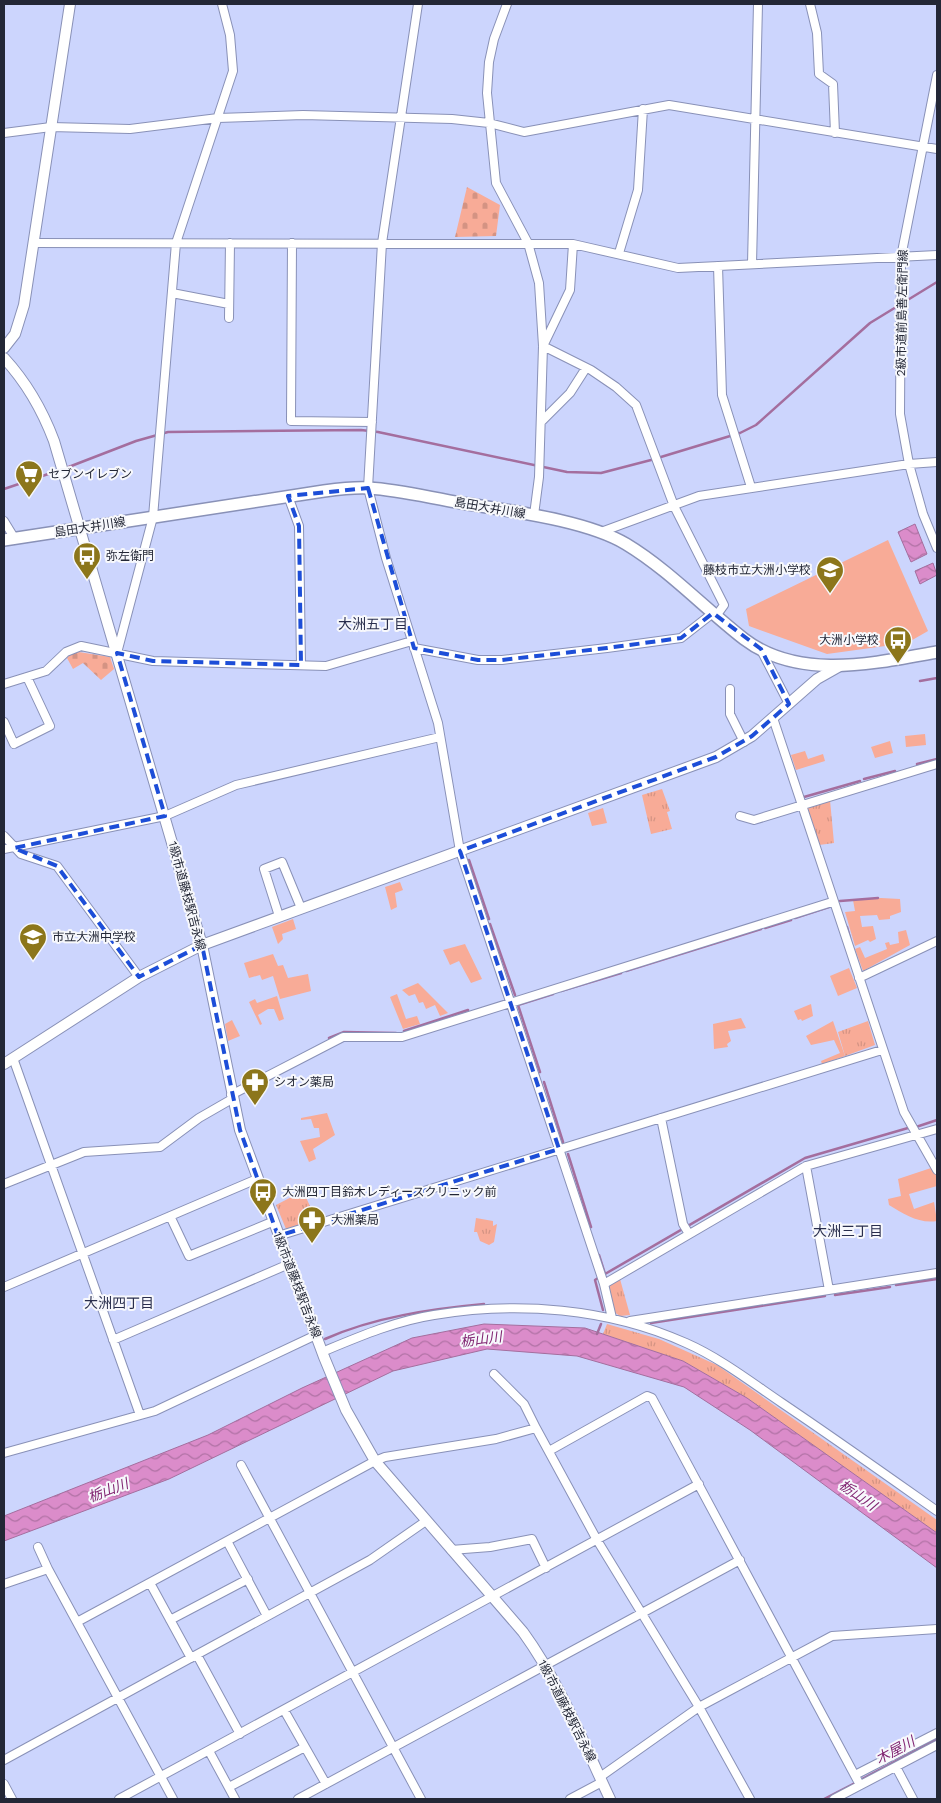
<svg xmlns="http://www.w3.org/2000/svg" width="941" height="1803" font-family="'Work Sans','Noto Sans JP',sans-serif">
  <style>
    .grass { fill: url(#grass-tufts) }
    .cemetery { fill: url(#cemetery-stones) }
    .garden { fill: #f8ab97 }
    .water { fill: url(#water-waves); stroke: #a46e9e }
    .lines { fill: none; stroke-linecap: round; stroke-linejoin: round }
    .stream { stroke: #a46e9e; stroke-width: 2.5 }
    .minor-casing { stroke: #8991b7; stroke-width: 10 }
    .tertiary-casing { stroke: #8991b7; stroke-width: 12 }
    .secondary-casing { stroke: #8991b7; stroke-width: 14 }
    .minor { stroke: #fff; stroke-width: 8 }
    .tertiary { stroke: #fff; stroke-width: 10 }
    .secondary { stroke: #fff; stroke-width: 11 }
    .marked { fill: none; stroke: #1d4ed8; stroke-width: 4; stroke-dasharray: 10 6; stroke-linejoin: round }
    .labels { text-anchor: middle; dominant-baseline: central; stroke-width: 4; stroke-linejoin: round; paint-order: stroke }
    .street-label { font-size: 12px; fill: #232736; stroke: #f7f8fc }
    .poi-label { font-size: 12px; fill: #232736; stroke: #f7f8fc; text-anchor: start }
    .neighbourhood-label { font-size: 14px; fill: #292e4d; stroke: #f7f8fc }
    .water-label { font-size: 14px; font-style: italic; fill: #812572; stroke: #f7f8fc }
  </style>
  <defs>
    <pattern id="grass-tufts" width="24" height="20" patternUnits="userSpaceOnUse" patternTransform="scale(1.25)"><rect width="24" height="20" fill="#f8ab97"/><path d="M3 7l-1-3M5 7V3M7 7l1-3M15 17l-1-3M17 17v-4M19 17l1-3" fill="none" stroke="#d49383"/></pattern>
    <pattern id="cemetery-stones" width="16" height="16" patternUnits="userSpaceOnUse" patternTransform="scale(1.25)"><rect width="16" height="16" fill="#f8ab97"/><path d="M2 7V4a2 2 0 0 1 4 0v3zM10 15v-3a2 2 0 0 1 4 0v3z" fill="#d49383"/></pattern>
    <pattern id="water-waves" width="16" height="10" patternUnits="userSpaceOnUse" patternTransform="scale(1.25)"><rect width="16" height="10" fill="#db8cca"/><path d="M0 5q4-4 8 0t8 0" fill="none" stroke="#b172a5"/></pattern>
  </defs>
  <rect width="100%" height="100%" fill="#ccd5fd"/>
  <path class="grass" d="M662,789L670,811L667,812L672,829L651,834L642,795Z
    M830,800L834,843L819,845L806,806Z
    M868,1021L875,1045L845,1056L838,1032Z
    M303,1191L316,1219L286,1229L276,1205Z
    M476,1218L493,1221V1226L497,1224L494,1242L489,1245L480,1241L477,1232H474Z
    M620,1279L630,1315L620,1316L614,1312L609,1285Z
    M607,1324L659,1339L717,1365L937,1520V1533L747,1398L683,1361L603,1334Z"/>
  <path class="cemetery" d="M467,187L500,205L496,236L455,237Z
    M79,652L110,657L114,669L101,680L83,663L73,669L67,658L70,654Z"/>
  <path class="garden" d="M888,540L928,631L907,643L827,654L749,626L746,609Z
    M925,734L926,745L906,747L905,736Z
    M890,741L893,753L875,758L871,747Z
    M805,751L808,759L823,754L825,761L796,770L791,755Z
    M603,808L607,823L592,826L588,813Z
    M400,882L403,890L395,893L397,907L391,910L385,887Z
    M881,898L900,899L901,912L890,916V919L879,920L877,915L860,916L862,927L873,926L876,939L870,942L868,940L855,946L845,912L855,911L853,900Z
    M293,919L296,929L282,934L283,939L278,944L272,927Z
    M906,930L910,945L863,971L855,949L860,947L865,958L887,949L885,943L889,942L890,945L899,943L898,932Z
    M465,944L482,979L471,983L459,961L450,965L443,950Z
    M273,954L278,966L283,965L288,978L308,974L311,991L280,999L273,976L262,980L260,975L249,978L244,963Z
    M849,968L857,988L838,996L830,976Z
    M418,983L448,1013L440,1016L435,1005L426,1009L423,1002L419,1003L415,994L409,996L402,990Z
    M397,994L406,1019L417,1016L420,1024L403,1029L390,997Z
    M277,996L284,1019L279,1021L274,1009H268L258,1015L262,1024L260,1025L249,1002L255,999L257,1003Z
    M811,1004L813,1016L802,1021L801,1019L798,1020L794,1011Z
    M741,1018L746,1028L728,1031L731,1041L727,1044L728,1047L714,1049L713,1024Z
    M232,1020L240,1036L228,1041L225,1024Z
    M833,1021L845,1056L822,1064L821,1061L840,1053L834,1040L811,1045L806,1036Z
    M327,1113L335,1135L313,1149L316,1159L309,1162L300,1141L320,1137L319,1128H314L311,1119L301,1120V1118Z
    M931,1168L937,1176V1186L909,1194L914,1209L934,1202L937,1221C919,1224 904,1214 889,1205L888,1199L901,1196L898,1179Z"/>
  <path class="water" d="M915,524L927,554L911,562L898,532Z
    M933,563L937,575L920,584L915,571Z
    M484,1324L585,1328L683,1361L747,1398L937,1533V1568L750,1430L684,1387L577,1356L487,1349L393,1371L169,1479L4,1541V1516L208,1435L302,1388L412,1338Z"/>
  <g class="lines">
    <path class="stream" d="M66,468L136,441L168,432L361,430L378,432L567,472L601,473L651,460L740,433L756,425L870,323L937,282
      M4,489L60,470
      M920,681L937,678
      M917,764L937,759
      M864,779L895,771
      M804,797L860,781
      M469,860L489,919
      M840,901L878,898
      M795,918L829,907
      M490,924L515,995
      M847,927L850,938
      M765,928L791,920
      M626,971L761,929
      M561,991L621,973
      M404,1031L468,1010
      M329,1038L344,1032L396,1033
      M540,1072L518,1005L553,994
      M544,1082L563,1142
      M916,1127L937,1120
      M568,1154L591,1227
      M599,1255L605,1274L805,1158L908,1128
      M598,1278L595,1280L603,1310
      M896,1285L937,1279
      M835,1295L890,1287
      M651,1323L825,1296
      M597,1334L601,1324
      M325,1339C374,1317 431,1309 484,1304
      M862,1779L937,1739
      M824,1799L855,1783"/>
    <g class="minor-casing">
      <path id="minor" d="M418,4L382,243L368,488L386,558L438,723L460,851L604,1284L612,1318
        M507,4L494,39L489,62L487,93L496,183L528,243L539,283L543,346L539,477L534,515
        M810,4L817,33L819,74L833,84L835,133
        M937,75L901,257L900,414L909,464L923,514L937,548
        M4,133L51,127L130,129L218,118L303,115L452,119L489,123L524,132L669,105L937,149
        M33,243L573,244L678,268L937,255
        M292,243L291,421L372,422
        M619,253L638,190L643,109
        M752,264L758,4
        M718,266L722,395L751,487
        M172,293L229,304
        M229,318L230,243
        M544,344L570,290L573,244
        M543,346L591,370L616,387L636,405L674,506L724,605L716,616
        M541,422L570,393L586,368
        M288,496L299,526L301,665
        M4,521L15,539
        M601,532L699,496L909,464L937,462
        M414,648L478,660H502L607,648L681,638L713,613
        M761,650L789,704
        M117,653L153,517L176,243L233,71L230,35L222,4
        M4,684L46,671L66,652L81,646L153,661L326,666L412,641
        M730,689V714L744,742
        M773,718L904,1112L937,1170
        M4,722L14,744L50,726L27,677
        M740,816L754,820L937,764
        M4,836L21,854L57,866L139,977
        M4,849L165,816L236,785L440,737
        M279,916L264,869L282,862L301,908
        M859,978L937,941
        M13,1058L140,1415
        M231,1095L343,1037H402L832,902
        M661,1118L683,1224L689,1234
        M806,1166L829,1290
        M4,1184L84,1152L160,1147L199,1118L232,1099
        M170,1216L189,1256L272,1222
        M278,1236L882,1050
        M604,1284L806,1166L937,1129
        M4,1287L257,1179
        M630,1321L937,1273
        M113,1340L289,1264
        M322,1352C358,1337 395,1321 434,1315C517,1301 608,1308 686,1343C720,1358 751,1382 782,1403C834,1438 886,1475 937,1511
        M494,1374L524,1404L536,1428
        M549,1451L647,1396L652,1398L860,1785
        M4,1453L155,1411L316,1335
        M241,1465L421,1799
        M227,1541L267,1616
        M38,1547L48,1569
        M451,1550L490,1547L532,1539L546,1568
        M150,1583L191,1658
        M4,1584L48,1569L173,1799
        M170,1620L248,1579
        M77,1622L375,1461L385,1457L496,1439L536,1428L597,1540L699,1707L750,1799
        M197,1655L240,1734
        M284,1710L326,1784
        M209,1751L235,1799
        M4,1760L370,1560L426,1521
        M896,1767L913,1799
        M855,1775L937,1733
        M600,1777L699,1707L832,1636L937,1629
        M4,1784L12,1799
        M229,1787L305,1747
        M119,1799L699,1484
        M298,1799L740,1560
        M570,1799L602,1782
        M834,1799L937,1745"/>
    </g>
    <g class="tertiary-casing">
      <path id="tertiary" d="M4,348L15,334L24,305L70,4
        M4,358C27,383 42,409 54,441L202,945L240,1130L324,1357L346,1410L375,1461L523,1632C560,1683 583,1742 610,1799
        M4,1064L139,977L202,945L716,757L752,736L817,679L840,666"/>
    </g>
    <g class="secondary-casing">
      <path id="secondary" d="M4,540L324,491C339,489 354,487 369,488C400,490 431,498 462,503C509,511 586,520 626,544C669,570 704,608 744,639C799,681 875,663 937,652"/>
    </g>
    <use href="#minor" class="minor"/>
    <use href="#tertiary" class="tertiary"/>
    <use href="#secondary" class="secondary"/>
  </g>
  <path class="marked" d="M368,488L414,648L478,660H502L607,648L681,638L713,613L761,649L789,704L752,736L716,757L460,851L559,1149L278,1236L240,1130L202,945L139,977L57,866L14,848L165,816L117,653L153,661L301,665L299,526L288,496Z"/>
  <defs>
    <g id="supermarket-pin" transform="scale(1.4375)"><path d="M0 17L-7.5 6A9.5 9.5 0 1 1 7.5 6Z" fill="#8c761b" stroke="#f7f8fc"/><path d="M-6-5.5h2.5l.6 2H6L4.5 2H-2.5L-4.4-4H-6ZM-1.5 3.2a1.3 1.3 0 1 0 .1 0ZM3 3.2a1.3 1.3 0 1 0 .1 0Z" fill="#fff"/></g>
    <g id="bus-pin" transform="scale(1.4375)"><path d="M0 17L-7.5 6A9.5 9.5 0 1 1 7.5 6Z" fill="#8c761b" stroke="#f7f8fc"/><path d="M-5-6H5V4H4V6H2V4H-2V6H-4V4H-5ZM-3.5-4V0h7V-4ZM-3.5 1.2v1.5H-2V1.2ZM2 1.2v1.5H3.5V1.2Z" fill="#fff"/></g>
    <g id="school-pin" transform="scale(1.4375)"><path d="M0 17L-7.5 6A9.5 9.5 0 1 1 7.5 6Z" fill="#8c761b" stroke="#f7f8fc"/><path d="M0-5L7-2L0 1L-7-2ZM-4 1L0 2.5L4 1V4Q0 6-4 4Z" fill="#fff"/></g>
    <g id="pharmacy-pin" transform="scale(1.4375)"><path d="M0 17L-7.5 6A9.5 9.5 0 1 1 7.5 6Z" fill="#8c761b" stroke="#f7f8fc"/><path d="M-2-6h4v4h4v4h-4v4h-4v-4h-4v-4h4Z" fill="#fff"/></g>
  </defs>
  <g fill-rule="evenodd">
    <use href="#supermarket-pin" x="29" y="474"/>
    <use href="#bus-pin" x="87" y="556"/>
    <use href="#school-pin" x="830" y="570"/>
    <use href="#bus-pin" x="898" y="640"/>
    <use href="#school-pin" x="33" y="937"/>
    <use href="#pharmacy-pin" x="255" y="1082"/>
    <use href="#bus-pin" x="263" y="1192"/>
    <use href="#pharmacy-pin" x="312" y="1220"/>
  </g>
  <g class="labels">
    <g class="street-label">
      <text transform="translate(902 313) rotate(-89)">2級市道前島善左衛門線</text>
      <text transform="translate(490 508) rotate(10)">島田大井川線</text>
      <text transform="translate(90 527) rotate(-9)">島田大井川線</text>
      <text transform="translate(187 896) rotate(75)">1級市道藤枝駅吉永線</text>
      <text transform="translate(297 1285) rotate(69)">1級市道藤枝駅吉永線</text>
      <text transform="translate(567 1711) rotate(63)">1級市道藤枝駅吉永線</text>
    </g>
    <g class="poi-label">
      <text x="48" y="474">セブンイレブン</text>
      <text x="106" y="556">弥左衛門</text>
      <text x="811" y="570" text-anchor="end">藤枝市立大洲小学校</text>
      <text x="879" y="640" text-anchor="end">大洲小学校</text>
      <text x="52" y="937">市立大洲中学校</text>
      <text x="274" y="1082">シオン薬局</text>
      <text x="282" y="1192">大洲四丁目鈴木レディースクリニック前</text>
      <text x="331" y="1220">大洲薬局</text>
    </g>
    <g class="neighbourhood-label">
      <text x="373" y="624">大洲五丁目</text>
      <text x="848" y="1231">大洲三丁目</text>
      <text x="119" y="1303">大洲四丁目</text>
    </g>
    <g class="water-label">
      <text transform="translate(481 1339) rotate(-7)">栃山川</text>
      <text transform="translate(108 1490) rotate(-21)">栃山川</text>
      <text transform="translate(858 1495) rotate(35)">栃山川</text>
      <text transform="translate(895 1750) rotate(-28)">木屋川</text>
    </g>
  </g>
  <rect width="941" height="1803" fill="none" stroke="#232736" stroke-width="10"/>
</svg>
